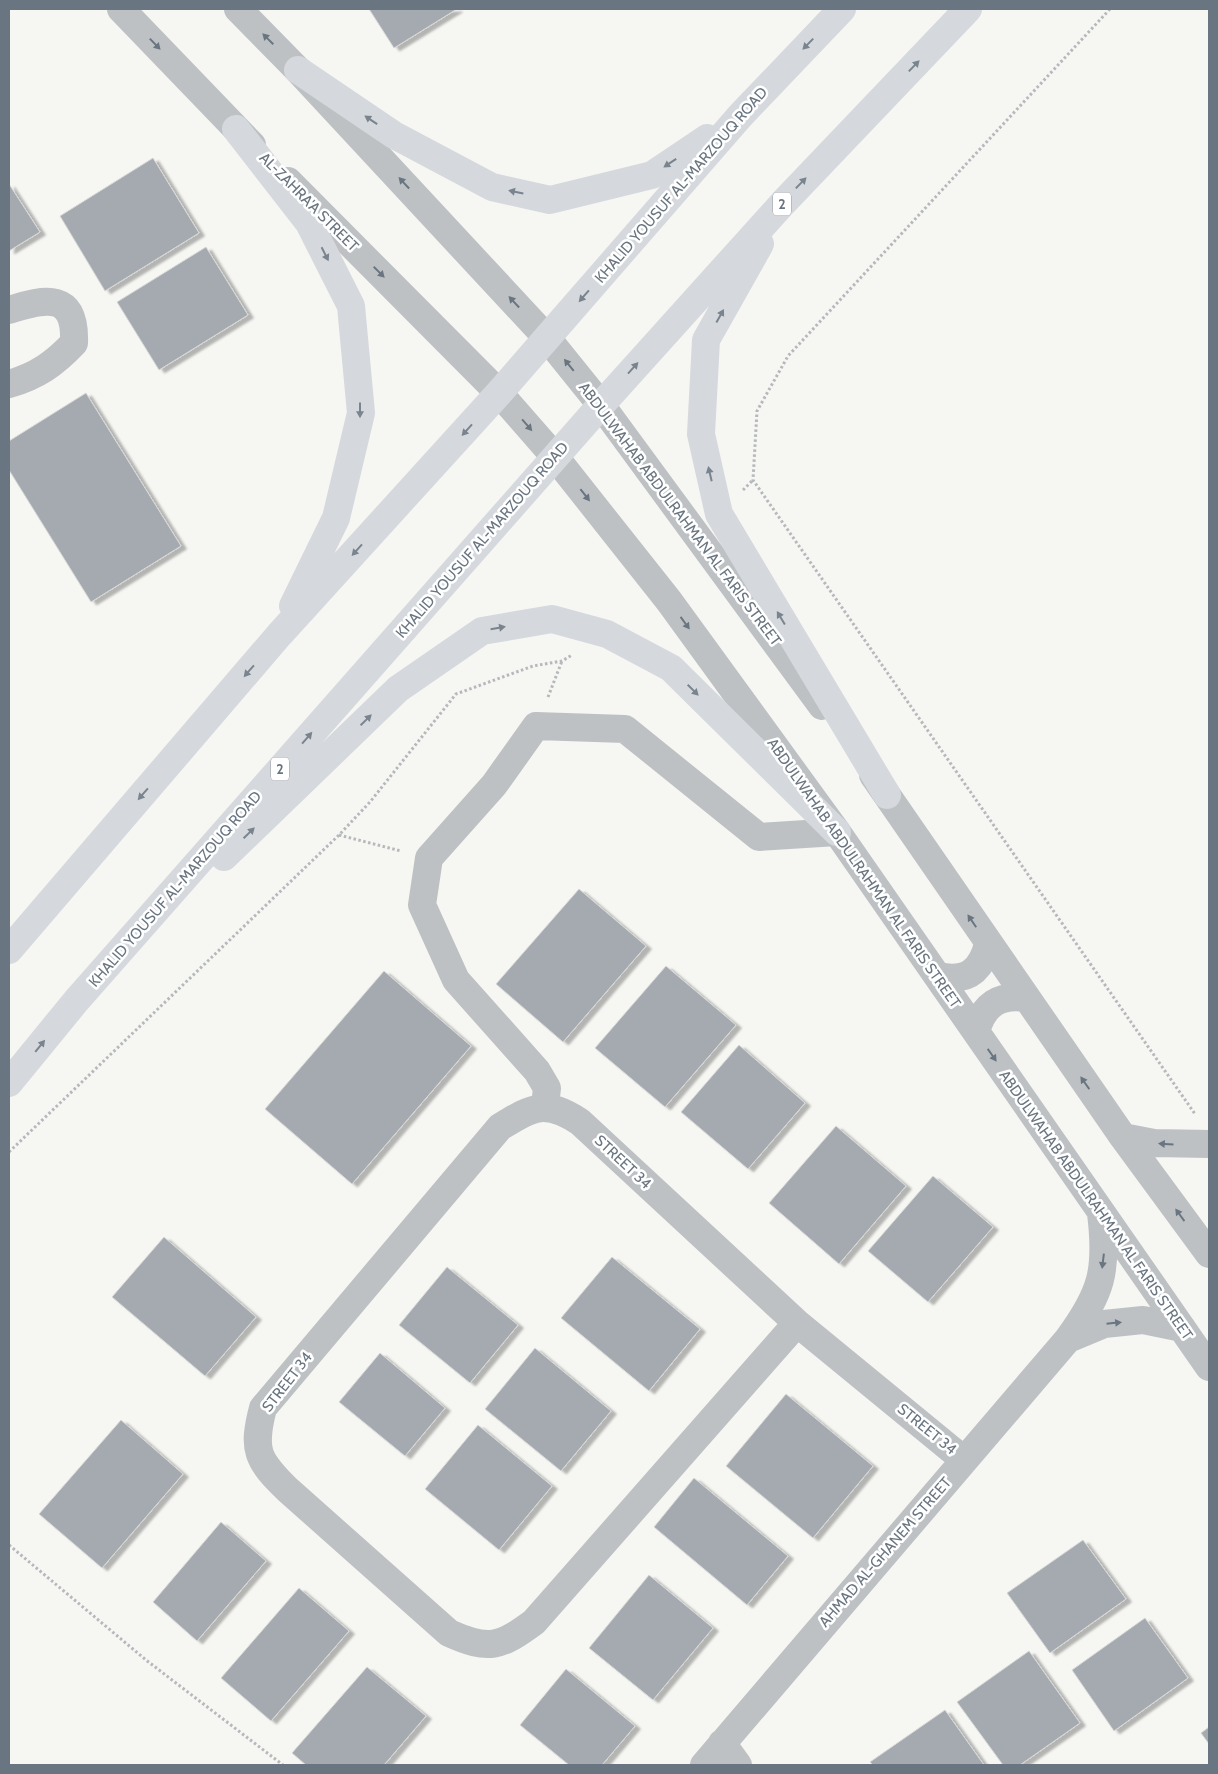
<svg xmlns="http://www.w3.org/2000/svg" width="1218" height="1774" font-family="Cabin,sans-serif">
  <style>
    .building { fill: #a4aaaf; stroke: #d7d8d6; filter: url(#shadow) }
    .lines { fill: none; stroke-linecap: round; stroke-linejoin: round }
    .path { stroke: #b6b9bb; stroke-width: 3; stroke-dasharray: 2.5 2.5; stroke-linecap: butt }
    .minor { stroke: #bec1c4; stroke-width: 28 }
    .major { stroke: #d5d8dc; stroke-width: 28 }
    .oneway { fill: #697580 }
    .oneway2 { fill: #79848e }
    .labels { text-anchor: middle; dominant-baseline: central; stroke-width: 5; stroke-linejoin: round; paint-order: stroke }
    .shield { fill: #fff; stroke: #969ea6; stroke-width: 1 }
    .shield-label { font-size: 14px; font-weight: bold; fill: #697580 }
    .street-label { font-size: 15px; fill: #697580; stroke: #fff }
  </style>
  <defs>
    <filter id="shadow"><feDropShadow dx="5.5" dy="3" stdDeviation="1" flood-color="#0004"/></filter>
  </defs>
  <rect width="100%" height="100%" fill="#f6f6f3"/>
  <path class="building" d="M369,9H457L394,48Z
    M153,158L199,233L105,291L60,216Z
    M9,184L40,232L9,251Z
    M206,247L248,315L159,370L117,302Z
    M86,393L181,546L91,602L9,470V441Z
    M579,889L646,946L563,1042L496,984Z
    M666,966L736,1025L665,1107L595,1048Z
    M384,971L471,1046L352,1184L265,1109Z
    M739,1045L805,1103L748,1169L681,1112Z
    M836,1126L906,1186L839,1264L769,1203Z
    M933,1176L993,1227L928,1302L868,1251Z
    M164,1237L256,1317L205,1376L112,1297Z
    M612,1257L700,1329L649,1391L561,1318Z
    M447,1267L518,1325L470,1383L399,1325Z
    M535,1348L611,1411L561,1471L485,1409Z
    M380,1353L445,1408L405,1456L339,1402Z
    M786,1394L873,1466L813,1538L726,1466Z
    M121,1420L183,1474L102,1568L39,1514Z
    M478,1425L552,1486L499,1550L425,1489Z
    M694,1478L788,1556L747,1605L654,1527Z
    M221,1522L266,1561L197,1641L153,1602Z
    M1083,1540L1126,1599L1050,1653L1007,1593Z
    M649,1575L713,1628L653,1700L589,1648Z
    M299,1588L349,1631L271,1721L221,1678Z
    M1145,1618L1188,1678L1114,1731L1072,1670Z
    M1029,1651L1080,1723L1020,1765H1003L957,1702Z
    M367,1667L426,1716L384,1765H306L292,1753Z
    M566,1669L635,1726L602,1765H569L520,1725Z
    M945,1710L984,1765H873L870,1762Z
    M1209,1727V1744L1201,1733Z"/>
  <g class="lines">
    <path class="path" d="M1110,9L788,356L757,411L753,480L1195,1114
      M743,490L753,480
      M548,697L562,661
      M339,835L401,851
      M9,1152L339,835L370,802L456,694L533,666L562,661L572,655
      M9,1545L146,1660L283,1765"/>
    <path class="minor" d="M121,9L252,145
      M238,9L298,70L547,338L601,405L822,706
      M288,181L499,393L555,457L669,601L837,832L1209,1367
      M9,310C46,298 76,292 74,343C54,364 37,376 9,384
      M873,775L1123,1137L1209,1254
      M938,976C966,982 981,972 988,944
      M976,1032C983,1005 999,994 1026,998
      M545,1106L547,1088L537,1071L456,980L422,905L429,858L494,785L536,726L625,729L759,837L837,832
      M1123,1137L1154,1143L1209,1144
      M797,1323L534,1622C500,1647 489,1651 449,1633L288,1490C257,1460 252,1450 263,1408L500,1127C533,1107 545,1099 580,1122L797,1323L964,1460
      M1068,1339L1104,1324L1143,1320L1182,1328
      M722,1743L738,1765
      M704,1765L1068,1339C1102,1293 1108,1270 1101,1213"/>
    <path class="major" d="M298,70L394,135L492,187L550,200L652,175L707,138
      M236,129L309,223L351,306L361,413L336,518L293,606
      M760,244L706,340L701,434L719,514L887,795
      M224,857L398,689L482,631L552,619L607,634L671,668L837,832
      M9,950L279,635L499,393L740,116L842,9
      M9,1083L76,1001L601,405L783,203L968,9"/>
  </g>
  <defs><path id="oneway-solid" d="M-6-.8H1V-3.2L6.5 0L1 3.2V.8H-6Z" transform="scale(1.25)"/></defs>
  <g class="oneway">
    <use href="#oneway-solid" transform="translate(268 39) rotate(-135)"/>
    <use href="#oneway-solid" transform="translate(155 44) rotate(46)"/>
    <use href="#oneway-solid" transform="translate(404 183) rotate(-133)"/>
    <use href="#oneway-solid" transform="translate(379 272) rotate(45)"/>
    <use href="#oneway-solid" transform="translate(514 302) rotate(-133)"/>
    <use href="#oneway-solid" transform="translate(569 365) rotate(-129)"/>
    <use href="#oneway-solid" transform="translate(527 425) rotate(49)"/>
    <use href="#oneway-solid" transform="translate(585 495) rotate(52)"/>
    <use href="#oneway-solid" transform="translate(685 623) rotate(54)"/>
    <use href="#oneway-solid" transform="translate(972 921) rotate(-124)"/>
    <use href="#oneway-solid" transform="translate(992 1055) rotate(55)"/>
    <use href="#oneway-solid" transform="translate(1085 1083) rotate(-125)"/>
    <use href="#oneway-solid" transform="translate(1166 1144) rotate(-176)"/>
    <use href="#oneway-solid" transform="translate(1180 1215) rotate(-126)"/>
    <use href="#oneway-solid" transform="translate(1103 1261) rotate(97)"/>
    <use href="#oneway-solid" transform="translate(1114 1323) rotate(-6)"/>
  </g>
  <g class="oneway2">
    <use href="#oneway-solid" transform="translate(808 44) rotate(134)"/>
    <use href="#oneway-solid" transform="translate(914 66) rotate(-46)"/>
    <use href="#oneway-solid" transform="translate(371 120) rotate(-146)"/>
    <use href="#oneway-solid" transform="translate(670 163) rotate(146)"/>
    <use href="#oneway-solid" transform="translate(801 183) rotate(-46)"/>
    <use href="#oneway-solid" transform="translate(516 192) rotate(-168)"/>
    <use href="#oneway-solid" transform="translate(325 254) rotate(63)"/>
    <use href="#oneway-solid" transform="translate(584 296) rotate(131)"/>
    <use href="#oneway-solid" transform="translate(720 316) rotate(-61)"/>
    <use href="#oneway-solid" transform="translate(633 368) rotate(-48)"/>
    <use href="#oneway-solid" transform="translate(360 410) rotate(90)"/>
    <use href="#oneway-solid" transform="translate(467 430) rotate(132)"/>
    <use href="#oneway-solid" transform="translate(710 474) rotate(-103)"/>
    <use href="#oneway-solid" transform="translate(357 550) rotate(132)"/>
    <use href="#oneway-solid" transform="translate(781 618) rotate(-121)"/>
    <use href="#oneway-solid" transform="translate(498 628) rotate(-10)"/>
    <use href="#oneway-solid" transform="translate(249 671) rotate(131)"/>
    <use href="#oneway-solid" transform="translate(693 690) rotate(45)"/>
    <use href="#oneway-solid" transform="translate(366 720) rotate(-44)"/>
    <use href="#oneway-solid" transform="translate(307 738) rotate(-49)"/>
    <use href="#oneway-solid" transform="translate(143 794) rotate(131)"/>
    <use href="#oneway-solid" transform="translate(249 833) rotate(-44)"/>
    <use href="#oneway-solid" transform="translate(40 1046) rotate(-51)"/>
  </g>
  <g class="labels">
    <g class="shield">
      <rect x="773" y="192.5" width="18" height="23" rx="4"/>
      <rect x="271" y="757.5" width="18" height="23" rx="4"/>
    </g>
    <g class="shield-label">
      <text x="782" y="204">2</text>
      <text x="280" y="769">2</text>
    </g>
    <g class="street-label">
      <text transform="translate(681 185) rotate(-49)">KHALID YOUSUF AL-MARZOUQ ROAD</text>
      <text transform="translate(309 202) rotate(45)">AL-ZAHRA'A STREET</text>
      <text transform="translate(680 514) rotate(53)">ABDULWAHAB ABDULRAHMAN AL FARIS STREET</text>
      <text transform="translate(482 540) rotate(-49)">KHALID YOUSUF AL-MARZOUQ ROAD</text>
      <text transform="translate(864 873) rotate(55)">ABDULWAHAB ABDULRAHMAN AL FARIS STREET</text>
      <text transform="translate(175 889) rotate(-49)">KHALID YOUSUF AL-MARZOUQ ROAD</text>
      <text transform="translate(623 1162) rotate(43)">STREET 34</text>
      <text transform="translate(1096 1205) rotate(55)">ABDULWAHAB ABDULRAHMAN AL FARIS STREET</text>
      <text transform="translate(287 1382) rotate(-52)">STREET 34</text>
      <text transform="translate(927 1429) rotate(39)">STREET 34</text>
      <text transform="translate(885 1552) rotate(-49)">AHMAD AL-GHANEM STREET</text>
    </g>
  </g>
  <rect width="1218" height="1774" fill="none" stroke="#697580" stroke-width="20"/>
</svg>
